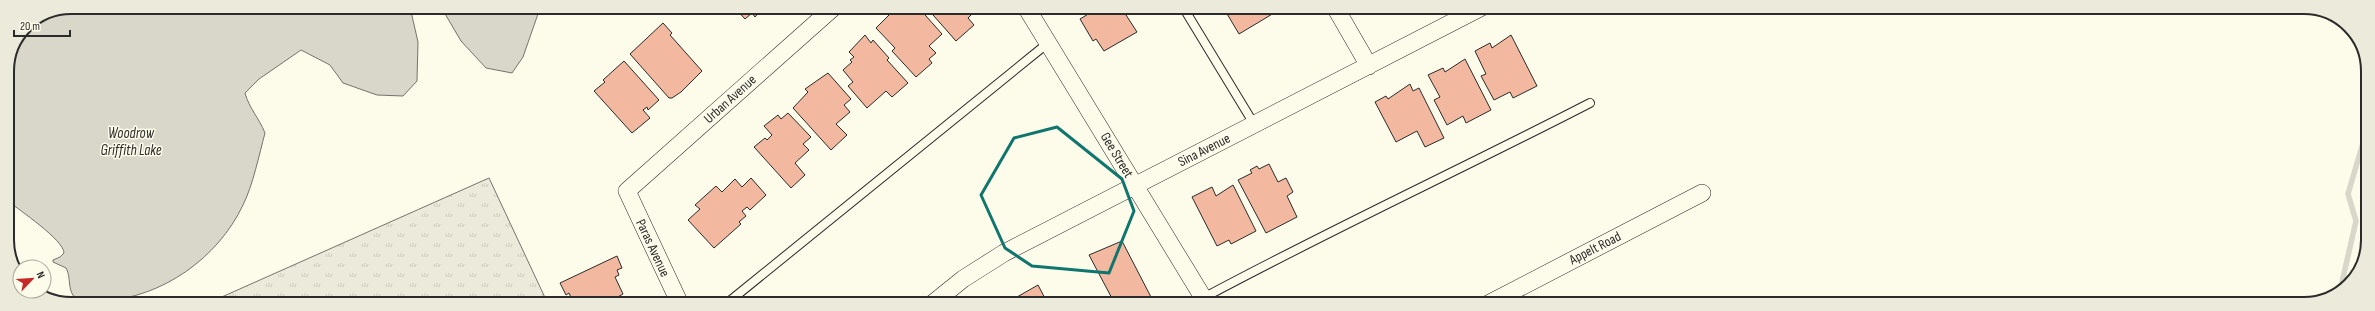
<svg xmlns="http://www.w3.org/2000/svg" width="2375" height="311" font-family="'Sofia Sans Condensed',sans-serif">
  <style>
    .grass { fill: url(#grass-tufts); stroke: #74746e }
    .water { fill: #d8d7c9; stroke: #74746e }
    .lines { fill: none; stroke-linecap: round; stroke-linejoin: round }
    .stream { stroke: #d8d7c9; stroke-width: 5.5 }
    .building { fill: #f2b8a0; stroke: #2b2b2b }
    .service-casing { stroke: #2b2b2b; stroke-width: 10 }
    .minor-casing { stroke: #2b2b2b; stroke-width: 18 }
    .service { stroke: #fdfbea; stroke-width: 8 }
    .minor { stroke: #fdfbea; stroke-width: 17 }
    .marked { fill: none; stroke: #0f766e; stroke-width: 3; stroke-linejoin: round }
    .labels { text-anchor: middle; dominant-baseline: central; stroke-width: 3; stroke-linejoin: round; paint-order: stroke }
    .street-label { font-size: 14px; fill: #2b2b2b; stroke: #fdfbea }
    .water-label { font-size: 15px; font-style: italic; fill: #2b2b2b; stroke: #fdfbea }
    .rim { fill: none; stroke: #2b2b2b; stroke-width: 2 }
  </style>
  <defs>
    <pattern id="grass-tufts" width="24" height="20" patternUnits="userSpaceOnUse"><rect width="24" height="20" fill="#ecebdb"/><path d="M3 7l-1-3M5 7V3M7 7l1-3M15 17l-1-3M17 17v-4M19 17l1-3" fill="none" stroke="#cbcabc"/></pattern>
  </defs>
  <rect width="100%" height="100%" fill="#fdfbea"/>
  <path class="grass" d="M489,178L548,304H206Z"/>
  <path class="water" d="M71,7H410L418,42L417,81L403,96L377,95L343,83L330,65L301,50L259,79L245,93C249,108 259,118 265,133C259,155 253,185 243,205C218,258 162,298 102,301C96,301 84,304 78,300C66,292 72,279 66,268L53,262V260L60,257L64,253C64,240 19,210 8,201L7,70L26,25Z
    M441,7H543L539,11L523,57L512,73L486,68L461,41Z"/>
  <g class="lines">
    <path class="stream" d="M2340,291L2356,221L2348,194L2362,146L2367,139"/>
  </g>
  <path class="building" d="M734,7H764L755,17L752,13L745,19Z
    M897,7H918L942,34L929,46L936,53L929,59L932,63L916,77L892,51L895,48L876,28Z
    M926,7H979L968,18L974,25L956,41Z
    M1100,7L1137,8L1126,15L1137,32L1104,51L1096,39L1093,41L1080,19Z
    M1223,7H1284L1239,34Z
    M663,23L672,33L670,35L702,71L681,92L672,98H669L630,54Z
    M865,35L871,43L873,40L889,58L887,60L908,83L892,97L886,91L867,108L848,86L853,82L843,70L852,62L850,60L854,57L849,52Z
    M1511,35L1537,86L1513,98L1510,92L1494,100L1481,76L1486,74L1475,51L1490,43L1492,48Z
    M1465,59L1491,110L1466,123L1463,116L1447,125L1434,100L1440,97L1428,75L1443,68L1445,72Z
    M624,61L659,100L648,110L647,107L643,110L650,118L632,133L594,91L605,82L603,80Z
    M828,73L851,99L844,105L850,112L836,124L847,135L831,150L793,108L808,92L805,89Z
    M1410,84L1413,91L1419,88L1444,138L1425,147L1417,131L1396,142L1375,102L1386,96L1388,99Z
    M788,113L811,137L803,144L809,150L795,163L805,175L791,188L754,147L765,138L767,140L772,135L764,126L778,115L781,119Z
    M1269,164L1278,182L1286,178L1293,192L1287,196L1297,217L1266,233L1238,180L1252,173L1250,170L1257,166L1259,169Z
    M751,178L766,195L750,210L747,207L742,211L746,216L739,222L741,224L714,248L688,220L700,209L695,205L716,186L722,192L735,179L742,187Z
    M1233,185L1256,231L1231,244L1229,240L1217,246L1192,197L1212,187L1216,196Z
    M1122,241L1151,297L1139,304H1115L1089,255Z
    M617,256L622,268L617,270L619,275L615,277L623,294L605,304H574L569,293L566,295L560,283Z
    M1038,285L1048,304H1011L1010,301Z"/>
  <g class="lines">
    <g class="service-casing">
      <path id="service" d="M1183,7L1254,124
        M726,304L1048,43
        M1192,304C1323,233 1458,171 1590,103"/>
    </g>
    <g class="minor-casing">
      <path id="minor" d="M1026,7L1207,304
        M1335,7L1369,66
        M680,304L627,191L834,7
        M932,304L963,279L1004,253L1482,7
        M1488,304L1702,193"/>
    </g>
    <use href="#service" class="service"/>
    <use href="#minor" class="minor"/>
  </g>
  <path class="marked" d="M1057,127L1122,179L1134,211L1109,273L1032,266L1005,248L981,195L1014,138Z"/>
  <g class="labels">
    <g class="street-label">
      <text transform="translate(730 99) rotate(-42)">Urban Avenue</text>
      <text transform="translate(1204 150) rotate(-27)">Sina Avenue</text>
      <text transform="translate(1117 155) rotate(59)">Gee Street</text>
      <text transform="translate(653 248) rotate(65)">Paras Avenue</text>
      <text transform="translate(1595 248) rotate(-27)">Appelt Road</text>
    </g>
    <g class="water-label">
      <text x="131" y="133">Woodrow<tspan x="131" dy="17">Griffith Lake</tspan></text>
    </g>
  </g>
  <path d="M0 0H2375V311H0ZM71 14H2304A57 57 0 0 1 2361 71V240A57 57 0 0 1 2304 297H71A57 57 0 0 1 14 240V71A57 57 0 0 1 71 14Z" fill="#eceadb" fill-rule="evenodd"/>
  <path class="rim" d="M71 14H2304A57 57 0 0 1 2361 71V240A57 57 0 0 1 2304 297H71A57 57 0 0 1 14 240V71A57 57 0 0 1 71 14Z"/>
  <g transform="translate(32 279) rotate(65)"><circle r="19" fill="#fdfbea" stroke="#a9a89e"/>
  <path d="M0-3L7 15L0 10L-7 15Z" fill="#c62828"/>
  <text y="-6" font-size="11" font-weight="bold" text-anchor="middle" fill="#2b2b2b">N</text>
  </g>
  <path d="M14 30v6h56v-6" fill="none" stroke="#2b2b2b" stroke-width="2"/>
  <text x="20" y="30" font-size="12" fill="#2b2b2b" stroke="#fdfbea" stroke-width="3" paint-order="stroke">20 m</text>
</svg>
